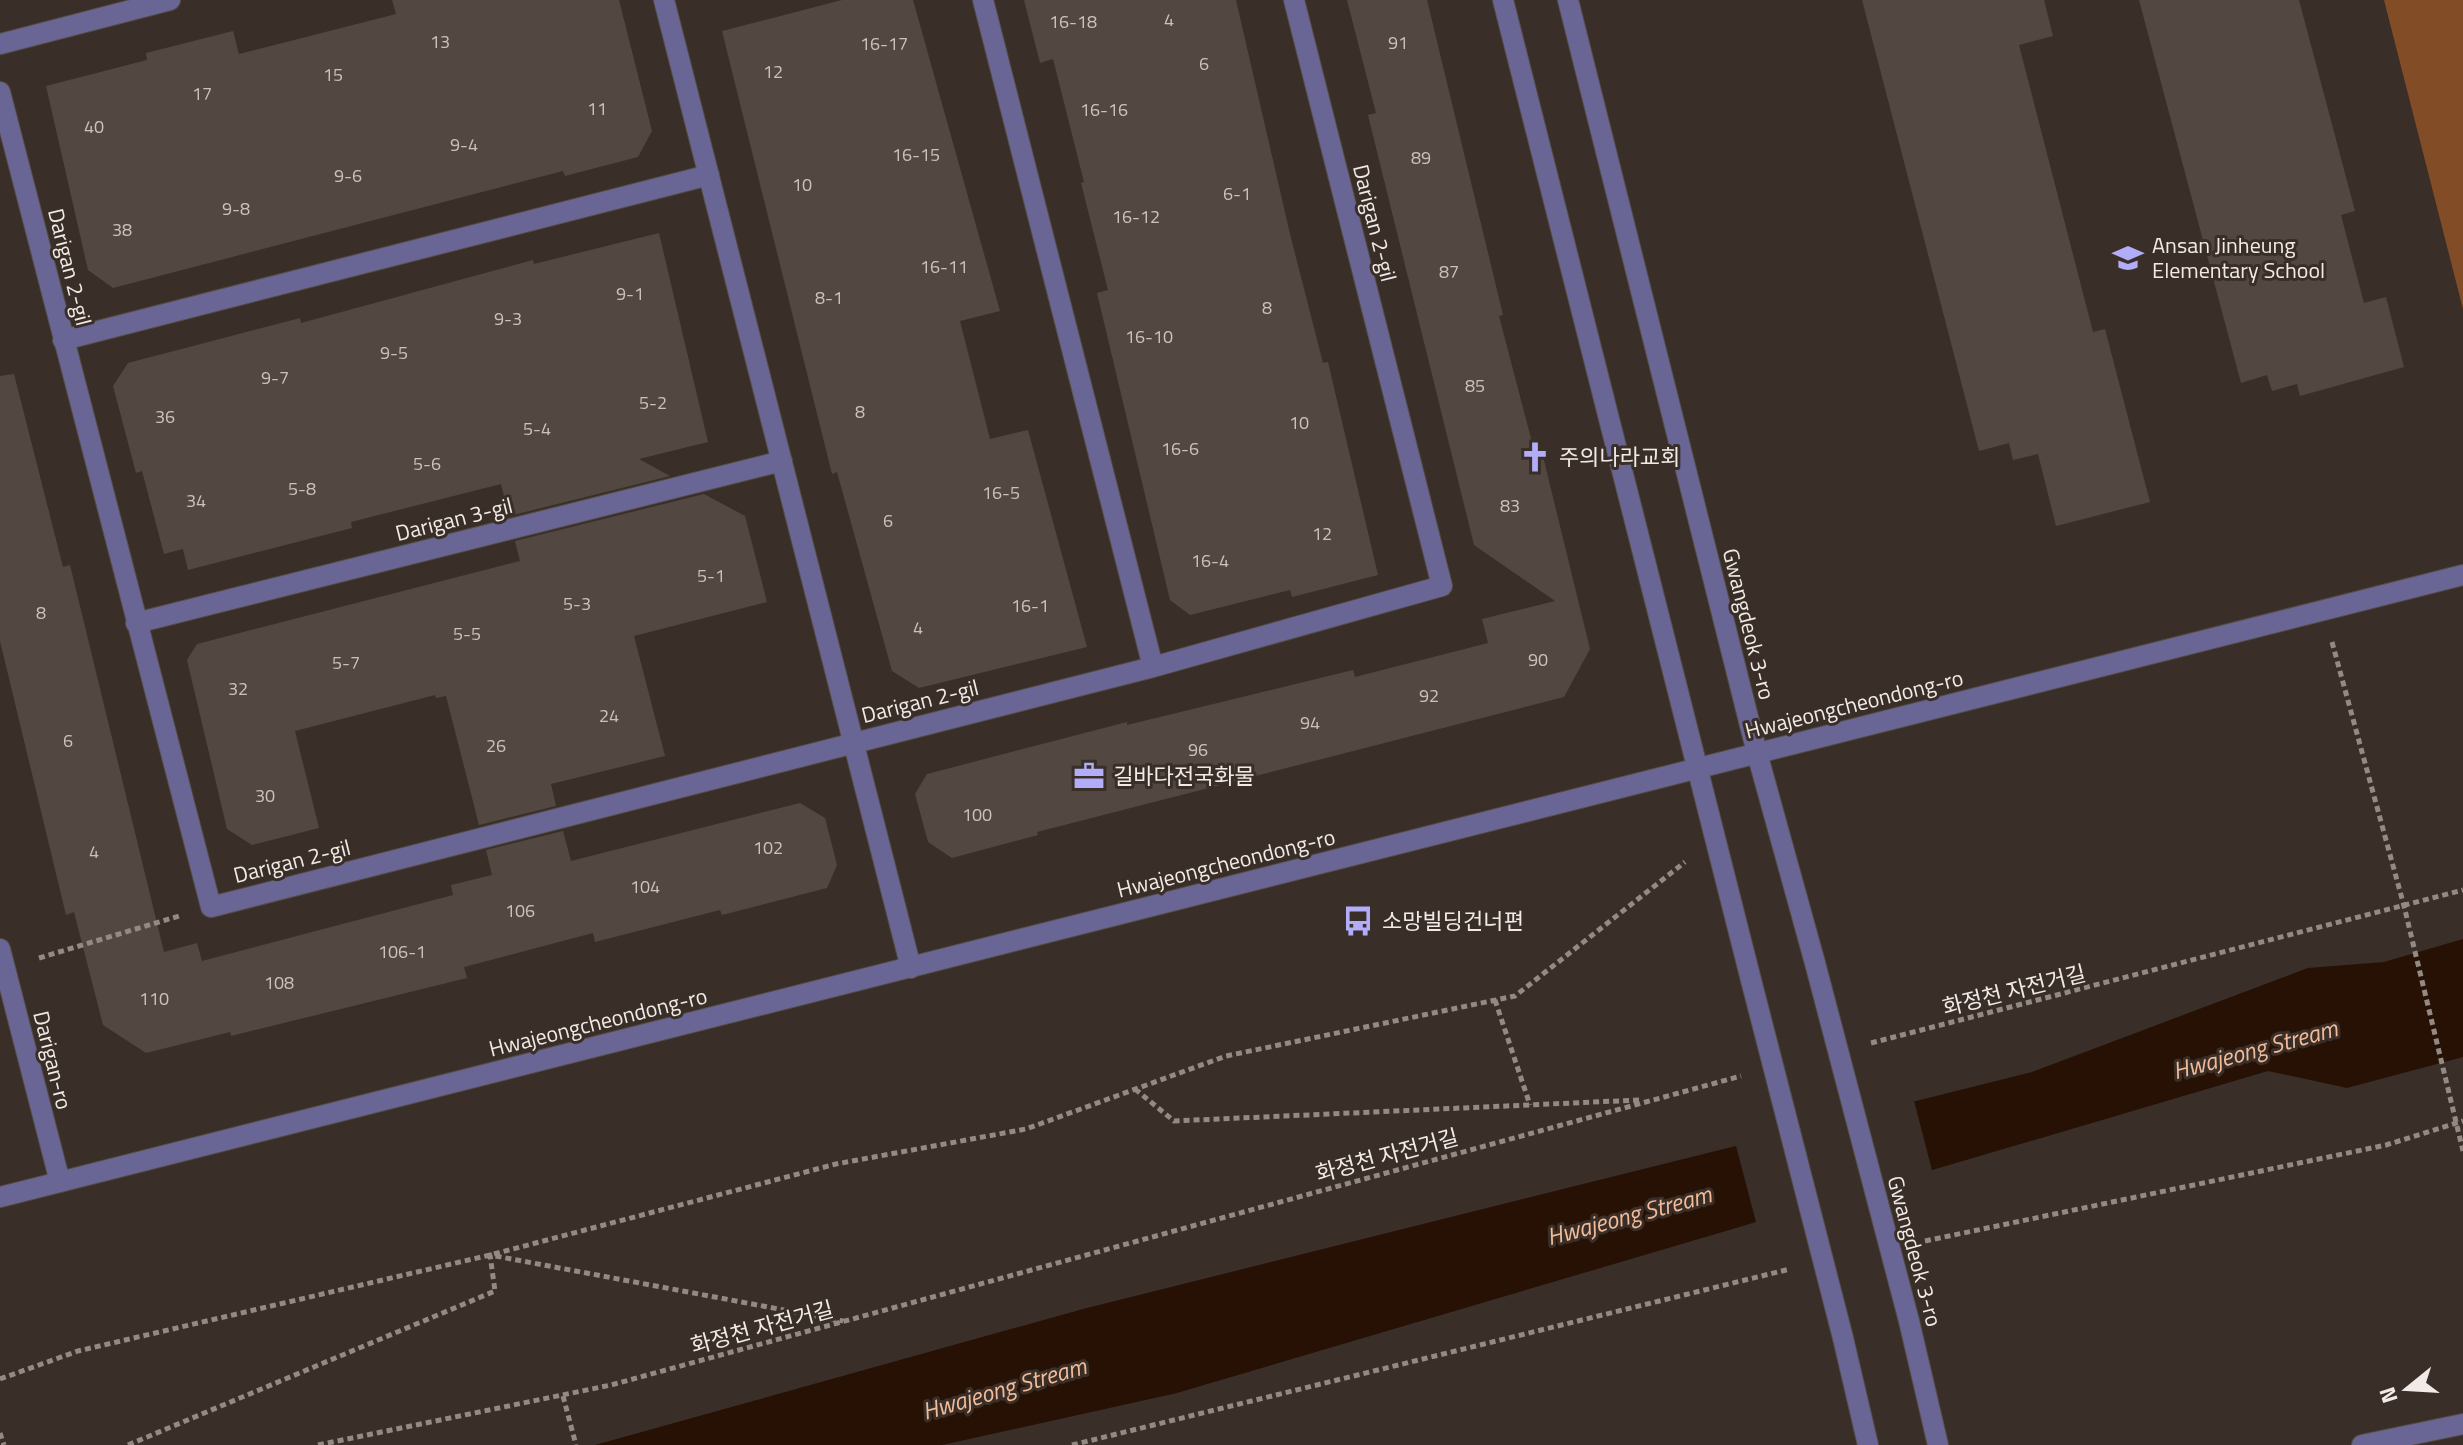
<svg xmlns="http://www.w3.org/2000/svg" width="2463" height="1445" font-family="'Titillium Web','Noto Sans KR',sans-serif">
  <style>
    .green { fill: #824c26 }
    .water { fill: #261104 }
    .pier { fill: #392f28 }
    .building { fill: #534841 }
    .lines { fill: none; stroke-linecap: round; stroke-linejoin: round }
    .minor-casing { stroke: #564d46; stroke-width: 22 }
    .path { stroke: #938a85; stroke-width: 5; stroke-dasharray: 6 4; stroke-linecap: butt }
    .minor { stroke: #696695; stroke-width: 20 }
    .minor-bridge-casing { stroke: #564d46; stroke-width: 22; stroke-linecap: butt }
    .minor-bridge { stroke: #696695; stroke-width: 20 }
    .labels { text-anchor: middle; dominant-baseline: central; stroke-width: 6; stroke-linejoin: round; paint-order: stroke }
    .number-label { font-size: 18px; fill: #cac2bd }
    .street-label { font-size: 22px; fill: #f1eae6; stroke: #392f28 }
    .poi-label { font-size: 22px; fill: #f1eae6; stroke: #392f28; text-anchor: start }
    .water-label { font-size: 24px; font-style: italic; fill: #f3bb98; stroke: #392f28 }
  </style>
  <rect width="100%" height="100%" fill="#392f28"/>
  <path class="green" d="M2384,0H2463V309Z"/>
  <path class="water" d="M2463,939V1057L2347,1088L2268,1071L1177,1393L942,1445H595L1083,1309L2032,1072L2308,968L2384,962Z"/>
  <path class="pier" d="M1913,1097L1933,1174L1757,1226L1735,1142Z"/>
  <path class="building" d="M392,0H619L652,131L638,157L565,176L563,171L113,288L88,270L46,86L147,60L146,53L233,31L239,54L396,14Z
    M842,0H913L1000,311L960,321L990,439L1028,430L1087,647L919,688L892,671L837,472L832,474L722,31Z
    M1024,0H1236L1290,234L1323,363L1328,362L1378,575L1292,597L1290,590L1190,615L1170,600L1097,293L1108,290L1081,183L1084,182L1053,59L1040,63Z
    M1347,0H1427L1503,315L1499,316L1533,446L1540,444L1590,649L1564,697L1037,832L1038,835L952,858L928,842L915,794L927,774L1127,722V725L1353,670L1355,677L1488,643L1482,619L1555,601L1474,545L1368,115L1376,113Z
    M1862,0H2044L2053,36L2019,45L2093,332L2105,329L2150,502L2056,526L2038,454L2013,460L2009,443L1979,451Z
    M2139,0H2299L2355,211L2341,215L2364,303L2386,297L2404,367L2300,396L2297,384L2272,391L2267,375L2241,383Z
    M659,233L708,442L639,459L670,476L509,516L501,484L351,522L352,528L188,570L183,549L164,554L142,471L136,473L113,386L128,363L300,318L301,323L533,260L534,264Z
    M14,374L63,567L70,565L164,952L197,943L202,961L453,895L451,885L492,875L486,850L563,831L571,861L800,803L825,818L837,865L827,888L722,915L720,910L595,942L593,933L464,967L467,978L231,1036L230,1032L146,1053L103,1025L74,912L66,915L0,641V376Z
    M704,494L745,516L767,602L634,636L665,756L551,784L556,806L479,825L446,696L436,698L435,695L295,731L319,828L252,845L227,829L187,660L197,644L520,561L515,541Z"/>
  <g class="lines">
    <g class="minor-casing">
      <path id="minor" d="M664,0L911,968
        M983,0L1153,667
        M1503,0L1751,980
        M1568,0L1757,753L1815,963
        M0,44L170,0
        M0,92L211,907L1153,667L1442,586L1294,0
        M63,340L709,175
        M136,623L782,461
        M0,949L60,1182
        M0,1197L2463,575
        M1909,1321L1938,1445
        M1843,1338L1868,1445
        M2362,1445L2463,1424"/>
    </g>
    <path class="path" d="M2332,642L2404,906L2463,1151
      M39,958L179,916
      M1495,1000L1530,1105
      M1871,1043L2463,890
      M1135,1089L1174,1121L1639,1100
      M1925,1241L2386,1145L2463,1121
      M0,1379L78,1351L490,1255L836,1164L1026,1129L1226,1056L1515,996L1685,862
      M563,1396L576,1445
      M0,1433L4,1445
      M128,1445L495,1291L490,1255L843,1321
      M318,1445L611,1385L1741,1076
      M1072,1445L1790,1269"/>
    <use href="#minor" class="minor"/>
    <g class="minor-bridge-casing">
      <path id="minor-bridge" d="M1815,963L1909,1321
        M1751,980L1843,1338"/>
    </g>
    <use href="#minor-bridge" class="minor-bridge"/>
  </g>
  <defs>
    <g id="school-bare" transform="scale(2.4)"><path d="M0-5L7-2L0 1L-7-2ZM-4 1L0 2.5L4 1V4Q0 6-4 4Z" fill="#b2adf9" stroke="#392f28" stroke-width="2.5" paint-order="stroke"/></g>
    <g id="church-bare" transform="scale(2.4)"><path d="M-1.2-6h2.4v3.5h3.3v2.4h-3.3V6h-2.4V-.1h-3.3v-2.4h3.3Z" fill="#b2adf9" stroke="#392f28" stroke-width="2.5" paint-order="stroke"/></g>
    <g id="office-bare" transform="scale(2.4)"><path d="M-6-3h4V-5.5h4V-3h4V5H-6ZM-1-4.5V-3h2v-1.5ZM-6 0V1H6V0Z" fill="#b2adf9" stroke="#392f28" stroke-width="2.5" paint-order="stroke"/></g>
    <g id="bus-bare" transform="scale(2.4)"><path d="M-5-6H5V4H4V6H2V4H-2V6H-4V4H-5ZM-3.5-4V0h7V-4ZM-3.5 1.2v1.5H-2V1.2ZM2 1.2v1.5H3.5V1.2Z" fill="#b2adf9" stroke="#392f28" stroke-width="2.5" paint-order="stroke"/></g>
  </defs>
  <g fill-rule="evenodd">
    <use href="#school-bare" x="2128" y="258"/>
    <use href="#church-bare" x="1535" y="457"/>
    <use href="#office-bare" x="1089" y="776"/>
    <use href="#bus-bare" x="1358" y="921"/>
  </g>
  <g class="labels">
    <g class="number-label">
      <text x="1169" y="19">4</text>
      <text x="1073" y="21">16-18</text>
      <text x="440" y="41">13</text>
      <text x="1398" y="42">91</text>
      <text x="884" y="43">16-17</text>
      <text x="1204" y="63">6</text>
      <text x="773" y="71">12</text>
      <text x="333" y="74">15</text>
      <text x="202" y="93">17</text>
      <text x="597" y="108">11</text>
      <text x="1104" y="109">16-16</text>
      <text x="94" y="126">40</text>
      <text x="464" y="144">9-4</text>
      <text x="916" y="154">16-15</text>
      <text x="1421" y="157">89</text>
      <text x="348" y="175">9-6</text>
      <text x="802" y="184">10</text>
      <text x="1237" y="193">6-1</text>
      <text x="236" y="208">9-8</text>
      <text x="1136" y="216">16-12</text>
      <text x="122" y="229">38</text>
      <text x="944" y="266">16-11</text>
      <text x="1449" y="271">87</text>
      <text x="630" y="293">9-1</text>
      <text x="829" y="297">8-1</text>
      <text x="1267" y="307">8</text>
      <text x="508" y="318">9-3</text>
      <text x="1149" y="336">16-10</text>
      <text x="394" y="352">9-5</text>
      <text x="275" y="377">9-7</text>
      <text x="1475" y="385">85</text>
      <text x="653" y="402">5-2</text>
      <text x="860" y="411">8</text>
      <text x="165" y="416">36</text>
      <text x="1299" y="422">10</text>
      <text x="537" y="428">5-4</text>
      <text x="1180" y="448">16-6</text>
      <text x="427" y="463">5-6</text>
      <text x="302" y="488">5-8</text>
      <text x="1001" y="492">16-5</text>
      <text x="196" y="500">34</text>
      <text x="1510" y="505">83</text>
      <text x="888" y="520">6</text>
      <text x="1322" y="533">12</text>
      <text x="1210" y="560">16-4</text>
      <text x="711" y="575">5-1</text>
      <text x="577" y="603">5-3</text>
      <text x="1030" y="605">16-1</text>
      <text x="41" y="612">8</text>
      <text x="918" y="627">4</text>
      <text x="467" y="633">5-5</text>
      <text x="1538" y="659">90</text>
      <text x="346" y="662">5-7</text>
      <text x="238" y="688">32</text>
      <text x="1429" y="695">92</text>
      <text x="609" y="715">24</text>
      <text x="1310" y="722">94</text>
      <text x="68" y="740">6</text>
      <text x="496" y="745">26</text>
      <text x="1198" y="749">96</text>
      <text x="265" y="795">30</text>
      <text x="977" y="814">100</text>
      <text x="768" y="847">102</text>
      <text x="94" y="851">4</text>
      <text x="645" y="886">104</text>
      <text x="520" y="910">106</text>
      <text x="402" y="951">106-1</text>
      <text x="279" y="982">108</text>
      <text x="154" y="998">110</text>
    </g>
    <g class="street-label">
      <text transform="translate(1375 223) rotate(76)">Darigan 2-gil</text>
      <text transform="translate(70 267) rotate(76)">Darigan 2-gil</text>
      <text transform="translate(454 519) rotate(-14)">Darigan 3-gil</text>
      <text transform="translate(1749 624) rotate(76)">Gwangdeok 3-ro</text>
      <text transform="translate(920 701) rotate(-14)">Darigan 2-gil</text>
      <text transform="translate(1854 704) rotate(-14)">Hwajeongcheondong-ro</text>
      <text transform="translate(292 861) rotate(-14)">Darigan 2-gil</text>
      <text transform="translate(1226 863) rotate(-14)">Hwajeongcheondong-ro</text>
      <text transform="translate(2014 990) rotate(-14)">화정천 자전거길</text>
      <text transform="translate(598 1022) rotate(-14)">Hwajeongcheondong-ro</text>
      <text transform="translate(53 1060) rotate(76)">Darigan-ro</text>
      <text transform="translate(1387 1155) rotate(-15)">화정천 자전거길</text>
      <text transform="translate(1915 1251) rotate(75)">Gwangdeok 3-ro</text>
      <text transform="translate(762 1327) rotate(-15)">화정천 자전거길</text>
    </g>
    <g class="poi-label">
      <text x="2152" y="245">Ansan Jinheung<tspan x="2152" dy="25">Elementary School</tspan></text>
      <text x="1559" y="457">주의나라교회</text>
      <text x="1113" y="776">길바다전국화물</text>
      <text x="1382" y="921">소망빌딩건너편</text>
    </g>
    <g class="water-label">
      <text transform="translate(2255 1049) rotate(-15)">Hwajeong Stream</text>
      <text transform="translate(1629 1215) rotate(-15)">Hwajeong Stream</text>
      <text transform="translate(1004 1388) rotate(-16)">Hwajeong Stream</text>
    </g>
  </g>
  <g transform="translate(2407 1389) rotate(252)" stroke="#392f28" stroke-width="6" paint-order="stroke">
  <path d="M0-6L14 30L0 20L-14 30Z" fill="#f1eae6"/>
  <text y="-12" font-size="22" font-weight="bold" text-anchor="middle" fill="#f1eae6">N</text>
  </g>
</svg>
